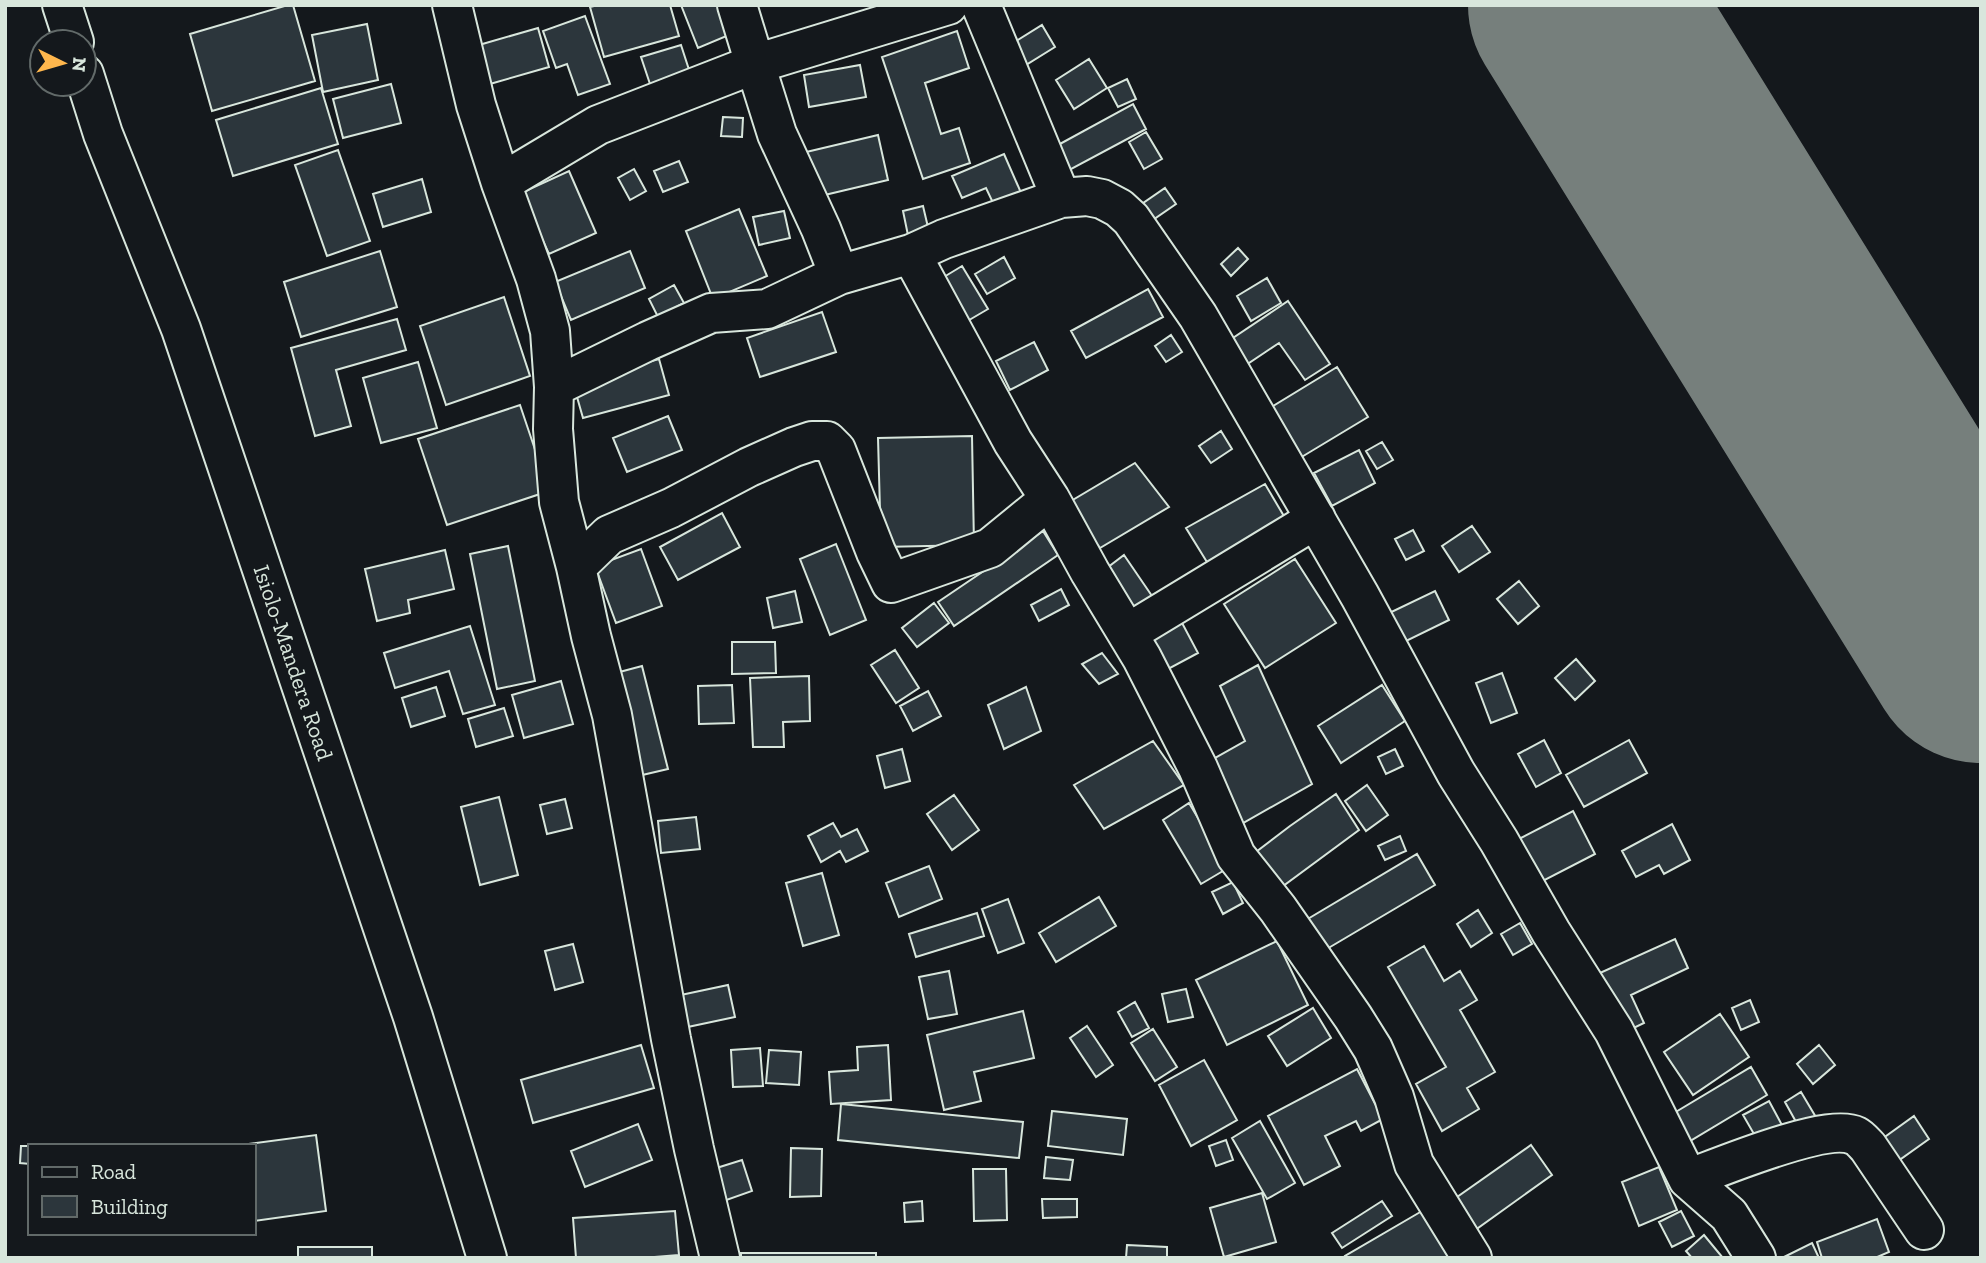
<svg xmlns="http://www.w3.org/2000/svg" width="1986" height="1263" font-family="'Zilla Slab',serif">
  <style>
    .lines { fill: none; stroke-linecap: round; stroke-linejoin: round }
    .runway { stroke: #767f7c; stroke-width: 228 }
    .building { fill: #2c363c; stroke: #d8e6dc; stroke-width: 2 }
    .minor-casing { stroke: #d8e6dc; stroke-width: 42 }
    .highway-casing { stroke: #d8e6dc; stroke-width: 42 }
    .minor { stroke: #14181c; stroke-width: 38 }
    .highway { stroke: #14181c; stroke-width: 38 }
    .labels { text-anchor: middle; dominant-baseline: central; stroke-width: 5; stroke-linejoin: round; paint-order: stroke }
    .street-label { font-size: 23px; fill: #d8e6dc; stroke: #14181c }
  </style>
  <rect width="100%" height="100%" fill="#14181c"/>
  <g class="lines">
    <path class="runway" d="M1582,5L1981,649"/>
  </g>
  <path class="building" d="M288,5H293L315,81L212,111L190,34Z
    M598,5H670L679,36L604,57L590,7Z
    M681,5H717L729,35L698,48Z
    M585,16L610,84L578,95L567,64L556,68L543,31Z
    M367,24L378,80L323,92L312,35Z
    M1042,25L1055,47L1021,68L1008,46Z
    M538,28L549,67L490,84L479,45Z
    M957,31L969,68L925,83L941,134L959,128L970,163L923,179L882,57Z
    M681,45L692,79L653,93L641,57Z
    M1089,59L1107,88L1074,109L1056,80Z
    M860,65L866,97L809,107L804,75Z
    M1127,79L1136,99L1118,107L1108,88Z
    M391,84L401,123L343,138L333,99Z
    M321,88L338,144L233,176L216,120Z
    M1133,104L1146,129L1060,175L1047,151Z
    M723,117L743,118L742,137L721,136Z
    M1146,132L1162,159L1144,169L1129,142Z
    M878,135L888,180L812,198L802,153Z
    M338,150L370,241L327,256L295,165Z
    M1004,154L1022,195L995,207L986,188L962,198L952,176Z
    M679,161L688,182L663,192L654,171Z
    M634,169L646,191L630,200L618,178Z
    M569,171L596,233L549,254L521,193Z
    M422,179L431,212L383,227L373,194Z
    M1165,188L1176,204L1144,226L1133,210Z
    M923,206L931,240L910,245L903,211Z
    M739,209L767,276L713,299L686,231Z
    M784,211L790,238L759,245L753,217Z
    M1238,248L1248,259L1231,276L1221,264Z
    M380,251L397,307L301,337L284,282Z
    M630,251L645,288L571,320L555,282Z
    M1004,257L1015,278L987,294L975,274Z
    M962,266L988,309L959,326L934,283Z
    M1267,278L1281,303L1251,321L1237,296Z
    M674,285L684,303L658,317L649,299Z
    M1148,289L1163,317L1086,358L1071,331Z
    M504,297L530,376L446,405L420,326Z
    M1288,301L1330,364L1305,380L1279,343L1237,371L1221,346Z
    M822,312L836,352L760,377L747,338Z
    M397,319L406,350L336,370L351,426L315,436L291,348Z
    M1171,335L1182,352L1166,362L1155,346Z
    M1034,342L1048,370L1010,390L996,361Z
    M659,359L669,395L583,418L573,383Z
    M418,362L437,428L381,443L363,378Z
    M1337,367L1368,417L1290,464L1260,414Z
    M520,405L549,491L447,525L418,439Z
    M668,416L682,450L627,472L613,438Z
    M1221,431L1232,449L1211,463L1199,446Z
    M972,436L974,545L881,547L878,438Z
    M1382,442L1393,460L1377,469L1366,451Z
    M1359,450L1375,483L1332,506L1314,473Z
    M1135,463L1169,507L1100,548L1066,504Z
    M1265,484L1288,523L1210,567L1186,528Z
    M722,513L740,547L678,580L660,547Z
    M1472,526L1490,552L1459,572L1442,546Z
    M1413,530L1424,551L1406,560L1395,539Z
    M1043,531L1058,555L954,626L938,602Z
    M836,544L866,620L830,635L800,559Z
    M508,546L535,681L497,689L470,554Z
    M641,549L662,606L616,623L595,566Z
    M445,550L454,589L408,600L410,613L377,621L365,569Z
    M1124,555L1152,596L1127,615L1099,574Z
    M1295,559L1336,623L1265,668L1224,604Z
    M1519,581L1539,606L1518,624L1497,599Z
    M1061,589L1069,605L1039,621L1031,605Z
    M795,591L802,622L773,628L767,598Z
    M1435,591L1449,620L1398,645L1383,616Z
    M934,603L949,623L917,647L902,628Z
    M1181,621L1198,653L1157,675L1140,643Z
    M470,626L495,705L463,714L449,671L395,688L384,653Z
    M732,642H775L776,673L732,674Z
    M895,650L919,688L896,703L871,665Z
    M1102,653L1118,674L1099,684L1082,664Z
    M1576,659L1595,681L1575,700L1555,678Z
    M1258,665L1312,784L1229,831L1199,767L1245,741L1220,686Z
    M642,666L668,769L638,776L612,674Z
    M1502,673L1517,713L1491,723L1476,683Z
    M809,676L810,721L783,722L784,747H753L750,678Z
    M561,681L573,724L524,738L512,695Z
    M732,685L734,723L699,724L698,686Z
    M1382,685L1405,721L1341,763L1318,726Z
    M436,687L445,716L411,727L402,698Z
    M1026,687L1041,731L1004,749L988,705Z
    M928,691L941,716L913,731L900,706Z
    M504,708L513,736L476,747L468,719Z
    M1544,740L1561,773L1536,787L1518,754Z
    M1629,740L1647,773L1584,807L1566,775Z
    M1153,741L1184,785L1104,829L1074,785Z
    M902,749L910,781L885,788L877,756Z
    M1395,749L1403,766L1386,774L1378,757Z
    M1367,785L1388,815L1366,831L1345,801Z
    M1336,794L1359,830L1275,892L1252,855L1290,826Z
    M954,795L979,830L952,850L927,814Z
    M499,797L518,875L480,885L461,807Z
    M565,799L572,828L547,834L540,805Z
    M1189,803L1228,868L1201,884L1163,820Z
    M1573,811L1595,854L1537,884L1515,841Z
    M696,817L700,849L661,853L658,821Z
    M833,823L841,837L857,829L868,851L846,862L840,851L821,862L808,836Z
    M1672,824L1690,860L1664,874L1659,865L1636,877L1622,851Z
    M1400,836L1406,851L1385,860L1378,846Z
    M1417,854L1435,885L1320,953L1301,923Z
    M929,866L942,899L899,917L886,883Z
    M822,873L839,935L803,946L786,883Z
    M1233,882L1243,903L1223,914L1212,892Z
    M1099,897L1116,926L1056,962L1039,933Z
    M1008,899L1024,943L998,953L982,909Z
    M1478,910L1492,933L1471,947L1457,924Z
    M977,913L984,936L916,957L909,934Z
    M1520,923L1532,944L1513,955L1501,934Z
    M1675,939L1688,968L1631,995L1644,1023L1617,1036L1591,977Z
    M1277,941L1308,1005L1227,1045L1196,980Z
    M573,944L583,982L555,990L545,951Z
    M1424,946L1444,981L1460,971L1477,1000L1460,1010L1495,1072L1467,1088L1479,1109L1442,1131L1416,1084L1446,1067L1388,967Z
    M949,971L957,1014L928,1019L919,977Z
    M728,985L735,1017L683,1028L676,996Z
    M1186,989L1193,1017L1168,1022L1162,994Z
    M1750,1000L1759,1022L1741,1030L1732,1008Z
    M1135,1002L1149,1028L1132,1037L1118,1012Z
    M1313,1008L1331,1038L1287,1066L1268,1036Z
    M1023,1011L1034,1058L974,1072L981,1101L944,1110L927,1035Z
    M1720,1014L1749,1057L1693,1095L1664,1052Z
    M1087,1026L1113,1065L1096,1077L1070,1038Z
    M1153,1029L1177,1067L1155,1081L1131,1043Z
    M641,1045L654,1088L533,1123L521,1080Z
    M888,1045L891,1100L831,1104L829,1072L858,1070L857,1047Z
    M1819,1045L1835,1065L1813,1084L1797,1064Z
    M760,1048L763,1086L733,1087L731,1050Z
    M769,1050L801,1052L799,1085L766,1083Z
    M1204,1060L1237,1120L1191,1146L1159,1085Z
    M1751,1067L1767,1095L1680,1147L1664,1119Z
    M1357,1069L1383,1119L1361,1131L1356,1121L1325,1136L1340,1166L1304,1185L1268,1116Z
    M1801,1092L1817,1119L1800,1129L1785,1102Z
    M1769,1101L1783,1127L1758,1141L1743,1115Z
    M841,1104L1023,1122L1019,1158L838,1140Z
    M1052,1111L1127,1119L1123,1155L1048,1146Z
    M1914,1116L1929,1139L1898,1161L1882,1139Z
    M1260,1121L1295,1183L1267,1199L1232,1138Z
    M638,1124L652,1160L585,1187L571,1151Z
    M316,1135L326,1211L254,1221V1146H233Z
    M1226,1140L1233,1160L1216,1166L1209,1146Z
    M1531,1145L1552,1175L1471,1233L1450,1202Z
    M21,1146H30V1164L20,1163Z
    M791,1148L822,1149L821,1196L790,1197Z
    M1046,1157L1073,1160L1070,1180L1044,1178Z
    M742,1160L752,1191L718,1203L707,1171Z
    M1659,1167L1677,1210L1639,1226L1622,1182Z
    M973,1169H1006L1007,1220L974,1221Z
    M1262,1193L1276,1242L1224,1257L1210,1208Z
    M1042,1199H1077V1217L1043,1218Z
    M922,1201L923,1221L905,1222L904,1203Z
    M1382,1201L1392,1216L1342,1248L1332,1233Z
    M675,1211L679,1255L642,1258H576L573,1218Z
    M1422,1211L1449,1258H1346L1345,1256Z
    M1681,1211L1694,1236L1672,1247L1659,1222Z
    M1877,1219L1889,1252L1875,1258H1822L1817,1242Z
    M1704,1235L1723,1258H1692L1686,1251Z
    M1812,1243L1819,1258H1782Z
    M1127,1245L1167,1247V1258H1126Z
    M298,1247H372V1258H298Z
    M741,1253H876V1258H741Z"/>
  <g class="lines">
    <g class="minor-casing">
      <path id="minor" d="M452,5L476,105L501,183L536,279L550,331L554,387L553,429L559,502L576,567L591,636L612,715L671,1039L694,1149L720,1258
        M737,5L755,64L948,5
        M981,5L1061,198
        M501,183L598,125L755,64L777,134L821,229L839,275
        M911,254L1013,442L1050,499L1090,572L1142,658L1198,768L1236,856L1278,909L1353,1017L1373,1049L1394,1097L1414,1164L1472,1258
        M554,387L648,341L711,313L767,309L839,275L911,254L944,239L1061,198L1087,196L1102,199L1119,208L1131,219L1198,316L1360,596L1456,773L1499,841L1551,932L1614,1031L1688,1179L1729,1215L1756,1258
        M576,567L609,535L671,508L749,467L794,447L812,441H827L836,450L876,552L891,583L990,548L1050,499
        M1128,633L1316,519
        M1688,1179C1720,1167 1828,1122 1856,1136C1860,1138 1865,1144 1868,1147L1924,1230"/>
    </g>
    <g class="highway-casing">
      <g id="highway">
        <path d="M62,5L74,42"/>
        <path id="s1" d="M84,74L103,134L181,329L413,1017L487,1258"/>
      </g>
    </g>
    <use href="#minor" class="minor"/>
    <use href="#highway" class="highway"/>
  </g>
  <g class="labels">
    <g class="street-label">
      <text stroke="none"><textPath href="#s1" startOffset="625">Isiolo-Mandera Road</textPath></text>
    </g>
  </g>
  <rect width="1986" height="1263" fill="none" stroke="#d8e6dc" stroke-width="14"/>
  <rect x="28" y="1144" width="228" height="91" fill="#14181c" stroke="#626a69" stroke-width="2"/>
  <rect x="42" y="1167" width="35" height="10" fill="#14181c" stroke="#626a69" stroke-width="2"/>
  <text x="91" y="1179" font-size="21" fill="#d8e6dc">Road</text>
  <rect x="42" y="1196" width="35" height="21" fill="#2c363c" stroke="#626a69" stroke-width="2"/>
  <text x="91" y="1214" font-size="21" fill="#d8e6dc">Building</text>
  <g transform="translate(63 63) rotate(95)"><circle r="33" fill="#14181c" stroke="#626a69" stroke-width="2"/>
  <path d="M0-5L12 26L0 18L-12 26Z" fill="#ffb74d"/>
  <text y="-10" font-size="19" font-weight="bold" text-anchor="middle" fill="#d8e6dc">N</text>
  </g>
</svg>
